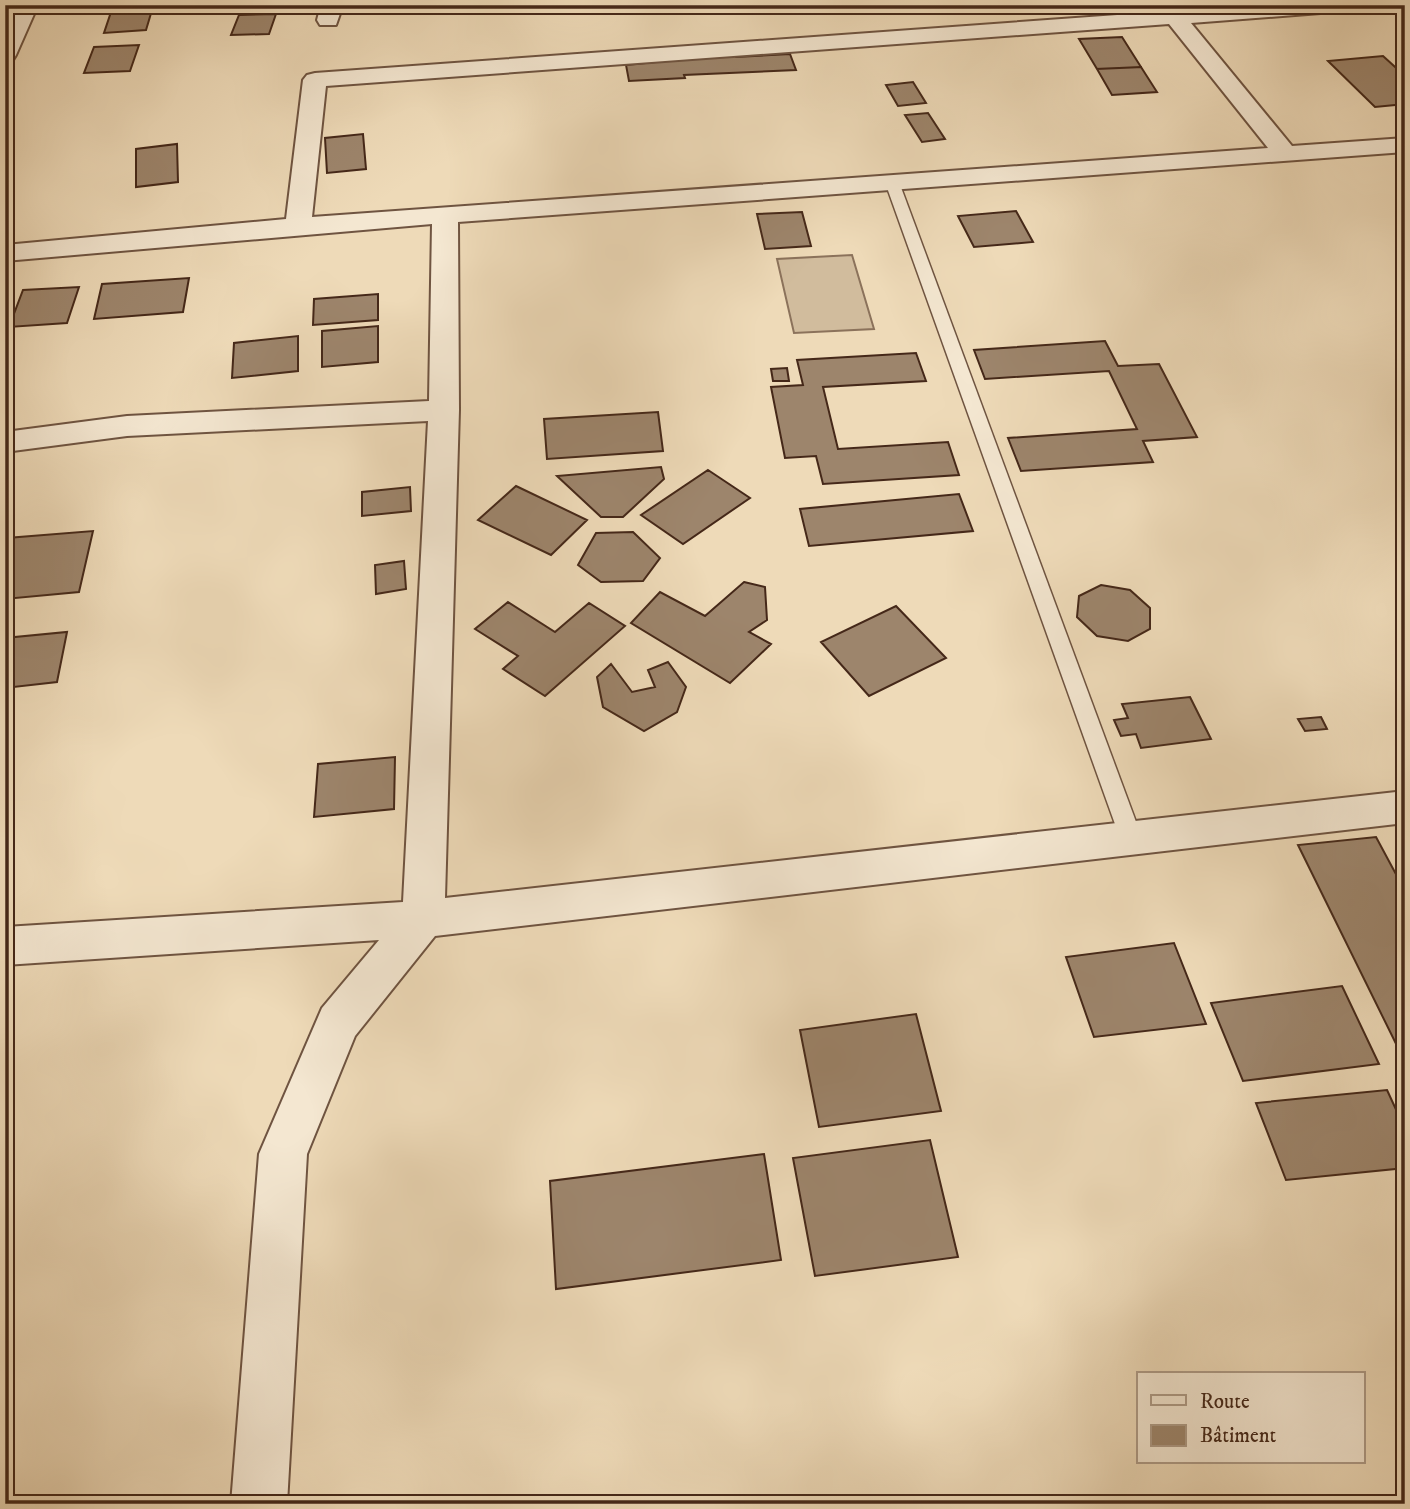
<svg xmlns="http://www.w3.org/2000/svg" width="1410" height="1509" font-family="'IM FELL DW Pica',serif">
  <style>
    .green { fill: #d1bc9d; stroke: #8b725b; stroke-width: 2 }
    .building { fill: #9d856c; stroke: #452819; stroke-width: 2 }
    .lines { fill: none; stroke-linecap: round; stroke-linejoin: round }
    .service-casing { stroke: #6f5441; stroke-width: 3 }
    .minor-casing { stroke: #6f5441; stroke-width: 4 }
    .service { fill: #f4e7d1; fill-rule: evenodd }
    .minor { fill: #f4e7d1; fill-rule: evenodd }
  </style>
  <rect width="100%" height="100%" fill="#eedab8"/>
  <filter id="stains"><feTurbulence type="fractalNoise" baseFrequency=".00286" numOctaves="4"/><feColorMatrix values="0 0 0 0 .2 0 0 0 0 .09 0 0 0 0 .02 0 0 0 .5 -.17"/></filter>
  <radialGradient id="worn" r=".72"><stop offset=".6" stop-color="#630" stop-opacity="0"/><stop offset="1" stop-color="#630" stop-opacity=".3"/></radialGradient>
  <path class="green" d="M852,255L874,329L794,333L777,259Z"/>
  <path class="building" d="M856,5H885L886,9L858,10Z
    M152,10L146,30L104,33L111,12Z
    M276,14L269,34L231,35L239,15Z
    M1122,37L1141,67L1097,69L1079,39Z
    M139,45L130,71L84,73L94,47Z
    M735,54L736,57L790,54L796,70L684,75L685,78L629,81L626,65Z
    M1383,56L1405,76V104L1375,107L1328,61Z
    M1141,67L1157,92L1112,95L1097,69Z
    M913,82L926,103L898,106L886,85Z
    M928,113L945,139L922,142L905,115Z
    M363,134L366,169L327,173L325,138Z
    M177,144L178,182L136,187V149Z
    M1016,211L1033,242L974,247L958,216Z
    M802,212L811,246L765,249L757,214Z
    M189,278L183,312L94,319L102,284Z
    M79,287L67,323L9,327L23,290Z
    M378,294V320L313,325L314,299Z
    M378,326V362L322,367V331Z
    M298,336V371L232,378L234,343Z
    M1105,341L1118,366L1159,364L1197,437L1143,441L1153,462L1021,471L1008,438L1137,429L1109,371L985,379L974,350Z
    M916,353L926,381L823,387L838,449L948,442L959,475L823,484L816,456L785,458L771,387L803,385L797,360Z
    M787,368L789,381H773L771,369Z
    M658,412L663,451L547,459L544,419Z
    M661,467L664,479L623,517H601L557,476Z
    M708,470L750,498L683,544L641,515Z
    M516,486L587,520L551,555L478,520Z
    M410,487L411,511L362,516V492Z
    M959,494L973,531L809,546L800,509Z
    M93,531L79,592L5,599L7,538Z
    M633,532L660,558L643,581L601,582L578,565L596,533Z
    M404,561L406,589L376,594L375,565Z
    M744,582L765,587L767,620L749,632L771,644L730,683L631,623L660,592L705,616Z
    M1101,585L1130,590L1150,608V629L1128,641L1097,636L1077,617L1079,596Z
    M508,602L555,632L589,603L625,626L545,696L503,669L518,656L475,629Z
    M896,606L946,658L869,696L821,642Z
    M67,632L57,682L5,688V638Z
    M668,662L686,687L677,712L644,731L603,707L597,677L611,664L632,692L655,687L648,670Z
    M1190,697L1211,739L1141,748L1136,734L1121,736L1114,720L1128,718L1122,704Z
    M1321,717L1327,729L1305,731L1298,719Z
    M395,757L394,809L314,817L318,764Z
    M1376,837L1405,891V1062L1298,845Z
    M1174,943L1206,1024L1094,1037L1066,957Z
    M1342,986L1379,1064L1243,1081L1211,1003Z
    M916,1014L941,1111L819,1127L800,1030Z
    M1387,1090L1405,1129V1168L1286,1180L1256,1103Z
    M930,1140L958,1257L815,1276L793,1158Z
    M764,1154L781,1260L556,1289L550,1181Z"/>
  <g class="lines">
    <g class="service-casing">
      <path id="service" d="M892,178L899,182L1142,838L1139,845L1131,847L1123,845L1120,838L885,182Z"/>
    </g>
    <g class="minor-casing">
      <path id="minor" d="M16,5H38L16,55L13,60L5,62V29Z
        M321,5H343L336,25H320L317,20Z
        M1154,5H1177L1181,10L1253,5H1357L1354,10L1346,11L1191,23L1292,146L1405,138V152L458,222L459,410L445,898L1405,791V823L435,936L355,1036L307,1154L287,1504H231L259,1154L322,1008L379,940L5,965V927L403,902L428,421L127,436L5,452V432L127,416L429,401L432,224L5,261V245L286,219L303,80L307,75L315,73L1159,12ZM1169,24L1268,148L312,217L326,86Z"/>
    </g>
    <use href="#service" class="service"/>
    <use href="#minor" class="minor"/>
  </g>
  <rect width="1410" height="1509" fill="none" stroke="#eedab8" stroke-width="28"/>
  <rect x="7" y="7" width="1396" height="1495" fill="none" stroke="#452819" stroke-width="3.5"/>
  <rect x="14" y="14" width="1382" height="1481" fill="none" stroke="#452819" stroke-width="2"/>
  <rect x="1137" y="1372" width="228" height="91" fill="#f4e7d1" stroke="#ae9b87" stroke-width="2"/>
  <rect x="1151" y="1395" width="35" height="10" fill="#f4e7d1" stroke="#ae9b87" stroke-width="2"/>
  <text x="1200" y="1408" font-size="21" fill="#452819">Route</text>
  <rect x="1151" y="1425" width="35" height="21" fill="#9d856c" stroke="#ae9b87" stroke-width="2"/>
  <text x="1200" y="1442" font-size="21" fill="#452819">Bâtiment</text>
  <rect width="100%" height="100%" filter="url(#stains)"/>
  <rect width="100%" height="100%" fill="url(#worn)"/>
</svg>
